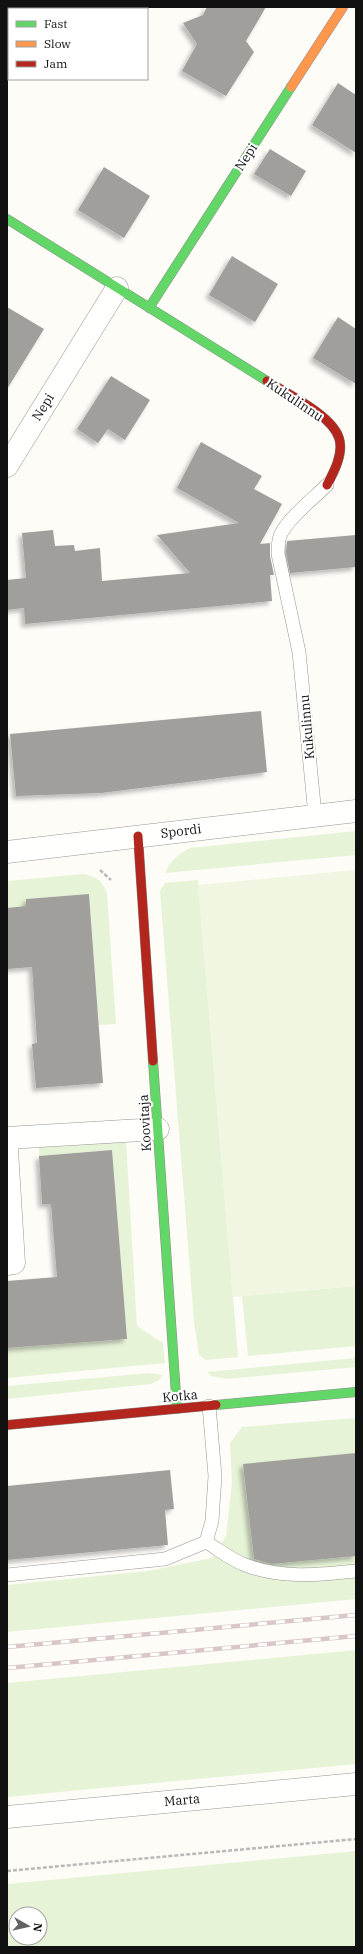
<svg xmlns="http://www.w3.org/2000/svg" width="363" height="1954" font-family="'IBM Plex Serif',serif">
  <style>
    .green { fill: #e7f3d7; fill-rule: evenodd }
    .pitch { fill: #f0f6e1 }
    .building { fill: #a19f9c; filter: url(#shadow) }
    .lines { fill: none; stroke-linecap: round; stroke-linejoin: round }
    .lane-casing { stroke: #979795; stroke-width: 14 }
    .street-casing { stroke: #979795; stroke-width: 23 }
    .fast-casing { stroke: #8e8d8b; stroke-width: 10 }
    .slow-casing { stroke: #8e8d8b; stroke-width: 10 }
    .jam-casing { stroke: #8e8d8b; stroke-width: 10 }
    .path { stroke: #b9b9b8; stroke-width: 2.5; stroke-dasharray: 4 2; stroke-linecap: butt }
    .lane { stroke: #fffffe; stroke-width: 13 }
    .street { stroke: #fffffe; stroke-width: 22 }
    .fast { stroke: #63d668; stroke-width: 9 }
    .slow { stroke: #ff974d; stroke-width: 9 }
    .jam { stroke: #b3261e; stroke-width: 9 }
    .rail-casing { stroke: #d9c6c7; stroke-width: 4.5 }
    .rail { stroke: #fff; stroke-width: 3; stroke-dasharray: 9; stroke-linecap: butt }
    .labels { text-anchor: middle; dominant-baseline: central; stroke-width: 4; stroke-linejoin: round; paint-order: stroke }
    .street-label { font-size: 13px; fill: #111; stroke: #fff }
  </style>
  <defs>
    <filter id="shadow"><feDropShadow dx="-3.5" dy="3.5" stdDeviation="2" flood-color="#0004"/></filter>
  </defs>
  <rect width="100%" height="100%" fill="#fdfcf7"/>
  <path class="green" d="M356,831V855L165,873C170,861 178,854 190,848Z
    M84,874C98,878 102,880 107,893L116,1024L99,1025L89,894L26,899V906L7,908V881Z
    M198,880L238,1357L206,1360L199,1355L194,1322L160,891L165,883Z
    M39,1140H126L137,1326L163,1343L165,1363L7,1378V1348L126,1339L112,1150L39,1156Z
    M356,1286V1346L248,1356L242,1296Z
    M356,1358V1367L226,1379L211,1376L207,1372Z
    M149,1373L163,1375L159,1380L151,1384L7,1399V1386Z
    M356,1418V1599L7,1632V1585L148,1571L212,1558L226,1536L232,1483L230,1443L242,1427Z
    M356,1650V1764L7,1797V1683Z
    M356,1851V1947H7V1884ZM16,1914H40V1938H16Z"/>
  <path class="pitch" d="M356,870V1286L233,1297L198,885Z"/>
  <path class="building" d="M207,7H266L246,41L254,52L226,96L182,71L197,44L183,23L203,15Z
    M338,83L356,95V153L312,125Z
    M270,149L306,171L291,196L254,174Z
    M104,167L150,196L124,238L78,210Z
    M232,256L278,284L255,322L209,295Z
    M7,307L44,329L7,389Z
    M338,317L356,329V384L313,358Z
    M111,376L150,400L125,440L108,429L98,443L77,429Z
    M201,442L262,476L254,489L282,504L260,544L270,543V556L274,575H270L272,601L25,624L24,608L7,610V580L26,578L22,533L53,530L55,546L74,545L75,551L100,548L102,581L190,573L157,535L239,523L177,488Z
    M356,535V567L290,573L286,553L287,541Z
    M261,711L267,772L101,793L16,796L10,734Z
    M89,894L103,1083L36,1088L32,1044L37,1043L32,967L7,969V908L26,906V899Z
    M112,1150L127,1339L7,1348V1281L57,1277L51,1204H42L39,1156Z
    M356,1453V1556L271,1564L254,1559L243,1464Z
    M170,1470L174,1509L165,1510L168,1545L7,1560V1486Z"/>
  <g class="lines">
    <g class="lane-casing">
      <path id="lane" d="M315,815L299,652L278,554C278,548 278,542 280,536C287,519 314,498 327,485
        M206,1542C218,1549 230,1559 243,1564C278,1579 319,1575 356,1571
        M7,1575L165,1559L206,1542L212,1521L215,1476L209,1406"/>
    </g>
    <g class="street-casing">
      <path id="street" d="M7,466L117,288
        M7,852L356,811
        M7,1138L158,1129
        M7,1150L14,1263L7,1264
        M7,1817L356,1784"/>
    </g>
    <g class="fast-casing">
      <path id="fast" d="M7,219L267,381
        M149,308L291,87
        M153,1061L177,1409
        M216,1405L356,1392"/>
    </g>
    <g class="slow-casing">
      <path id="slow" d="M291,87L343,7"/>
    </g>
    <g class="jam-casing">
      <path id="jam" d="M267,381C287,394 332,415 339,438C344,453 334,472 327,485
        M138,836L153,1061
        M7,1425L216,1405"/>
    </g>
    <path class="path" d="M100,870L111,880
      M7,1871L356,1839"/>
    <use href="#lane" class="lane"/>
    <use href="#street" class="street"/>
    <use href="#fast" class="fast"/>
    <use href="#slow" class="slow"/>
    <use href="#jam" class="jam"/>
    <g class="rail-casing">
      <path id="rail" d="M7,1647L356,1615
        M7,1668L356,1636"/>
    </g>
    <use href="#rail" class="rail"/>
  </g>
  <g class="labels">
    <g class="street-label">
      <text transform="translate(246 157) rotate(-57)">Nepi</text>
      <text transform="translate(295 400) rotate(34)">Kukulinnu</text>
      <text transform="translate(43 407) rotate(-58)">Nepi</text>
      <text transform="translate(307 727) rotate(-95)">Kukulinnu</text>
      <text transform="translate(181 831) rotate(-7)">Spordi</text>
      <text transform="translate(145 1123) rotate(-93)">Koovitaja</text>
      <text transform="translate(180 1396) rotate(-5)">Kotka</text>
      <text transform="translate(182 1800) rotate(-5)">Marta</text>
    </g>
  </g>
  <rect width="363" height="1954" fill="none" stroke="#111111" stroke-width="16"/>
  <rect x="8" y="8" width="140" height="72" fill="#ffffff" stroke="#a0a0a0"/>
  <rect x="16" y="21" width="20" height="6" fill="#63d668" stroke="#a0a0a0"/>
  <text x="44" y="28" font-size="12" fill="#111111">Fast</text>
  <rect x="16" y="41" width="20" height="6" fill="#ff974d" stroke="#a0a0a0"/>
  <text x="44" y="48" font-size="12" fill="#111111">Slow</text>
  <rect x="16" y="61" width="20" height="6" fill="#b3261e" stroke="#a0a0a0"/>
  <text x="44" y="68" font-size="12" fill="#111111">Jam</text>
  <g transform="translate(28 1926) rotate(98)"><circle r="19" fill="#ffffff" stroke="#a0a0a0"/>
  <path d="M0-3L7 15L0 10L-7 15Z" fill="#646362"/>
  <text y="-6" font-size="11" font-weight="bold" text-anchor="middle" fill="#111111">N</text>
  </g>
</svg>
